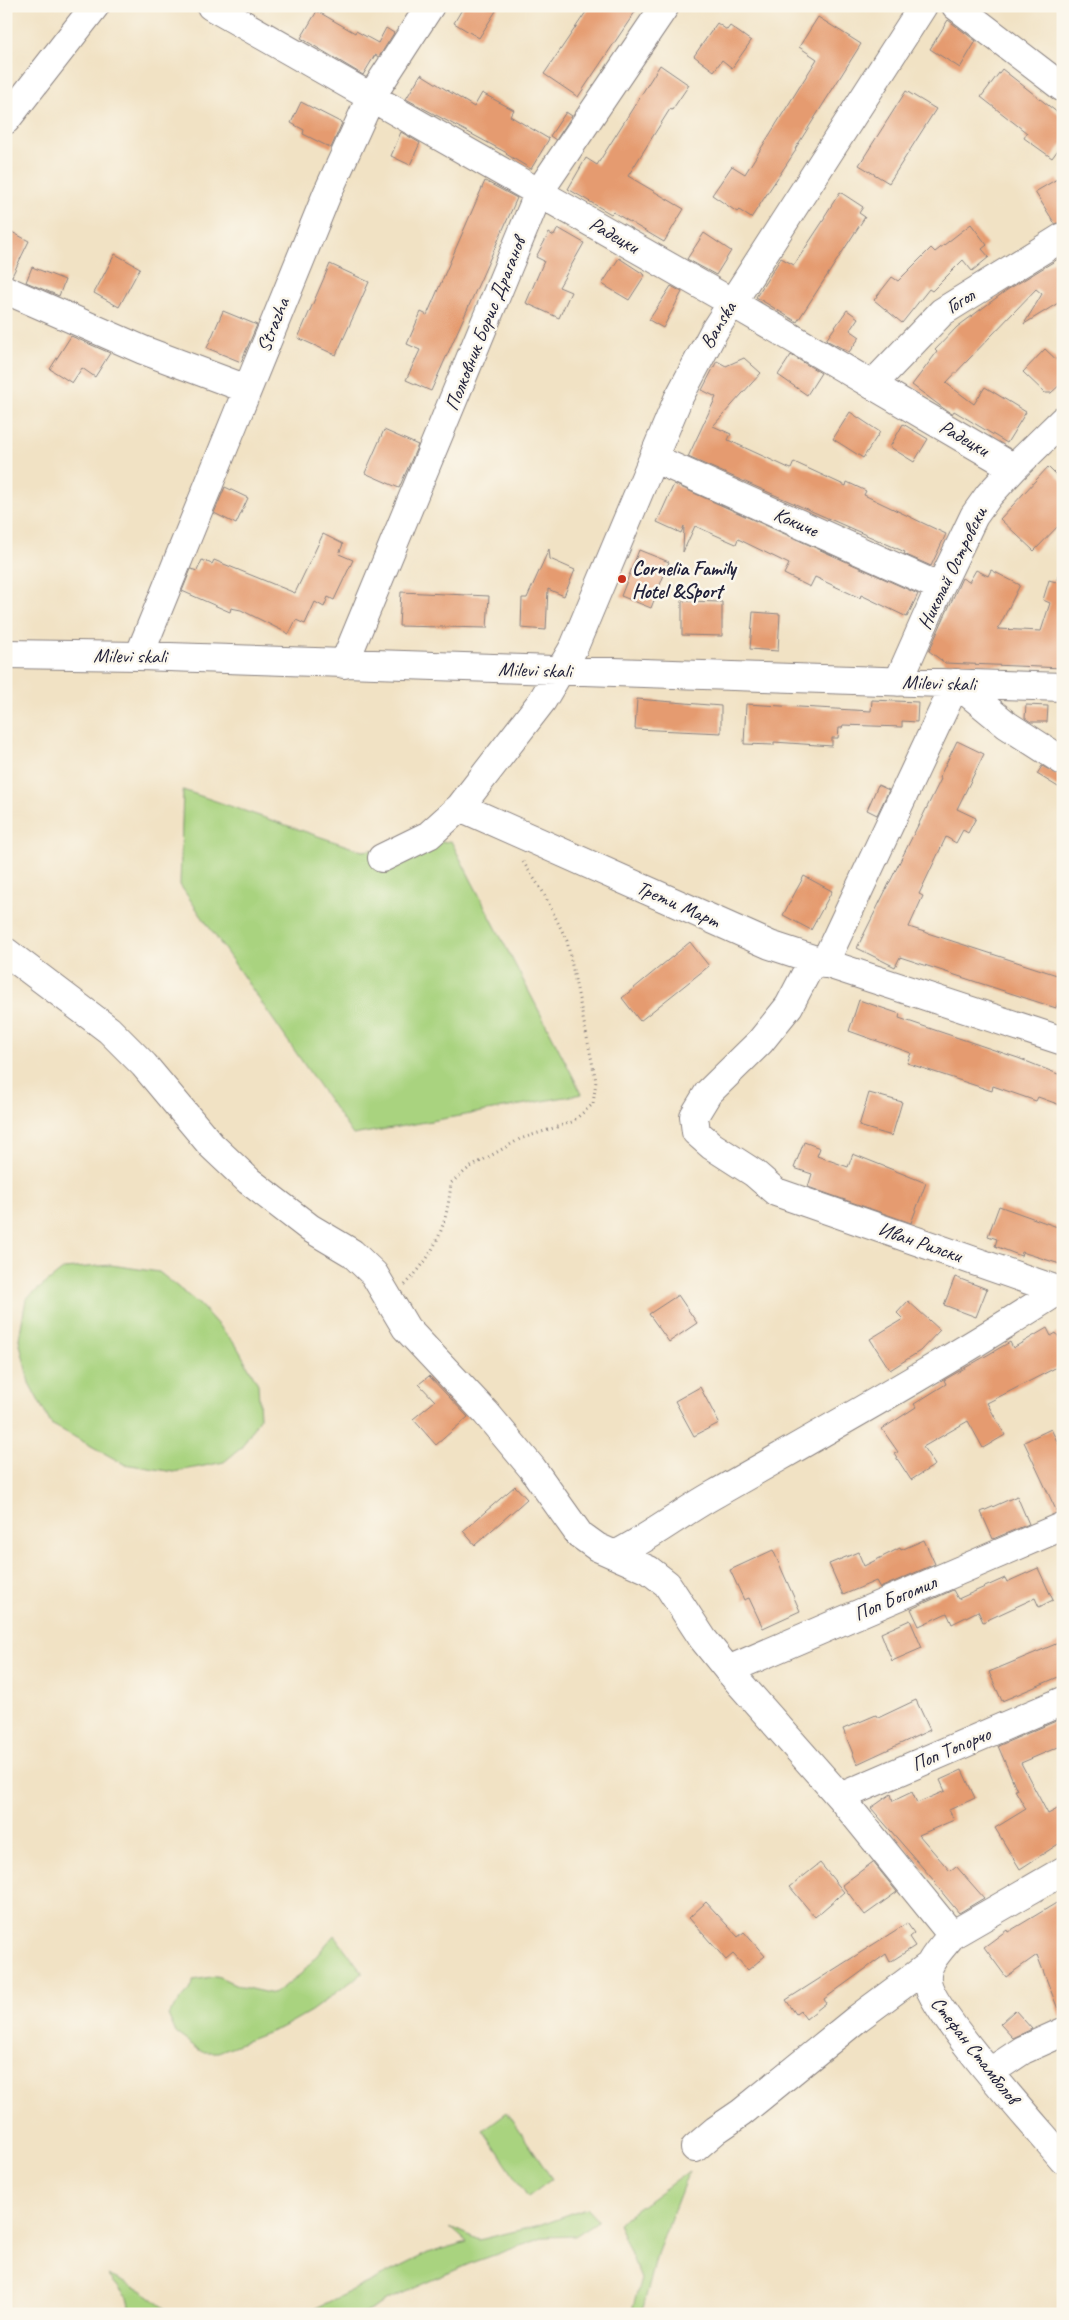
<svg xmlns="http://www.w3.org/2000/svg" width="1069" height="2320" font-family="Caveat,sans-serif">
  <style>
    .green { fill: #a9d37f; stroke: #667a5d }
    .building { fill: #e59b70 }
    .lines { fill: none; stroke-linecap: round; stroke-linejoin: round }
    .minor-casing { stroke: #8a8280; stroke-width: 30 }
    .path { stroke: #8a8280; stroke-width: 3; stroke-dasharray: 1 4; stroke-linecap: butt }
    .minor { stroke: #fff; stroke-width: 28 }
    .poi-dot { fill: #c8321e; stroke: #fbf7ec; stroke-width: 2 }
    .labels { text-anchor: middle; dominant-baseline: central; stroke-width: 5; stroke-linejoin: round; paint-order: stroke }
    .street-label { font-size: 20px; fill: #22223b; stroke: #fbf7ec }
    .poi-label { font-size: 20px; font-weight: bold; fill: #22223b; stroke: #fbf7ec; text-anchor: start }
  </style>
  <rect width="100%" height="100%" fill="#fbf7ec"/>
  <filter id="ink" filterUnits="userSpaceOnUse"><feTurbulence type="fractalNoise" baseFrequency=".02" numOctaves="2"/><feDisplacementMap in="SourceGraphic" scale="10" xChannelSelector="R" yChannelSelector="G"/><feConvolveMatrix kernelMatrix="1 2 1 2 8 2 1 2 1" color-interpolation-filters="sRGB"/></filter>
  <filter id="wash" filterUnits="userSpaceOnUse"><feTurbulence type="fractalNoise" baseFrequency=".0096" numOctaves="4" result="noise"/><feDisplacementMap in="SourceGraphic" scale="20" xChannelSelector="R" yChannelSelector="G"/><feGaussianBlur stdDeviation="1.12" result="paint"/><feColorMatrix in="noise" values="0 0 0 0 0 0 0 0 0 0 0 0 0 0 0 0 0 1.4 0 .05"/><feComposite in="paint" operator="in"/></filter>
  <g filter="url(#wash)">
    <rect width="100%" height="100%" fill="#f1e2c4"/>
    <path class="green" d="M183,790L362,851L451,841L582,1094L353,1135L180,885Z
      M111,1265L159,1272L200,1305L236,1345L258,1384L260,1417L241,1448L224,1462L174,1472L124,1464L51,1424L29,1383L19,1339L26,1299L64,1269Z
      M334,1935L363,1973L311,2011L283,2027L218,2052H202L176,2033L168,2015L188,1992L194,1980L217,1976L242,1987L273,1994L301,1974Z
      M507,2112L552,2179L528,2197L483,2130Z
      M689,2171L657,2254L642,2312L631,2314L641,2279L618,2223Z
      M586,2208L598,2221L575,2236L545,2237L469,2264L392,2298L363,2314H304L428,2253L467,2242L450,2227L479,2240L536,2226Z
      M108,2275L141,2290L173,2314H131L127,2298Z"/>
    <g id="blocks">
      <path class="building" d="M464,6H499L479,38L454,23Z
        M590,6H639L578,97L544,74Z
        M317,11L355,33L356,31L378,43L386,28L394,33L379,57L375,55L363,75L301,38Z
        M818,17L861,44L795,149L796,150L751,218L739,210L737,212L712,195L732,166L745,174L817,59L799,47Z
        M948,20L976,41L960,68L930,49Z
        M717,23L727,30L730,26L751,41L732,68L722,60L714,71L694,56Z
        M660,65L689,85L672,110L670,109L628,176L684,209L664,242L613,212L611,214L568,189L586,158L597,165Z
        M1002,69L1063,117V143L1052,158L1024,138L1027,133L981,97Z
        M421,74L474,107L482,93L514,110L510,116L549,139L531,169L506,154L507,153L406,99Z
        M906,91L936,109L889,183L859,165Z
        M301,102L342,123L331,148L303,134L304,130L291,123Z
        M566,112L572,116L556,140L550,136Z
        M401,132L420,143L410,165L391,156Z
        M1057,179L1063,188V221L1055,224L1035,192Z
        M485,181L517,198L431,391L406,380L420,350L407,344L421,312L427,315Z
        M840,192L863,207L859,213L865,217L797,322L756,297L781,258L794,265L825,218L824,217Z
        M971,224L987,245L982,249L989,257L972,271L963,260L932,291L929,289L902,323L874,300L892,277L898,281L931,248L935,252Z
        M558,228L584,243L559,287L571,292L559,318L526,303L544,261L536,257L549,233L554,236Z
        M6,229L29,241L12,276L6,275Z
        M704,233L731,251L716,275L687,259Z
        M115,254L140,268L119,307L94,293Z
        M1063,256V300L1024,324L1042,294L1036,289L946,383L974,404L985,387L1026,412L1007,443L954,411L952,414L943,408L912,385L937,352L935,350L957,327L1007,290Z
        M619,258L645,275L629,300L602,284Z
        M330,264L369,282L336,355L298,338Z
        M32,267L65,280L59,296L26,282Z
        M671,286L682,292L663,328L649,320Z
        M847,310L858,318L850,330L860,337L849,352L826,340Z
        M223,311L257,325L241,362L207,348Z
        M71,336L110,353L95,377L82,368L72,383L50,369Z
        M1045,349L1063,366V382L1051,393H1045L1023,372Z
        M791,355L821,373L807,395L778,375Z
        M744,358L761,373L713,426L731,434L728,440L791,469L794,462L846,486L847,482L866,491L864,495L946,534L931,566L904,554L905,552L688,457L716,397L702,390L717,361L726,366Z
        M850,412L880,432L863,458L833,439Z
        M903,424L928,439L914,462L890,447Z
        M384,430L418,445L399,488L365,473Z
        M1048,467L1063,482V521L1034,551L1000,519Z
        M674,484L918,594L907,617L861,595L860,598L815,577L810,587L784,574L789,564L738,539L736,544L695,526L683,552L684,526L681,533L657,522Z
        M225,487L248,498L236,524L214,513Z
        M323,534L343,544L339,554L353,560L334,600L328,597L324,607L315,602L305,624L296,620L289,634L241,610L231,608L230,612L182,591L191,569L197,571L202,560L212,564L214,560L295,593Z
        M549,549L550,559L575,570L564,596L548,589L546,630L521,628L522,598H527Z
        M639,550L669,562L651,608L621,596Z
        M976,570L988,576L991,570L1020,585L998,629L1041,631L1050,603L1043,600L1049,580L1056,582L1059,573H1063V668L945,663L929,651L962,578L969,582Z
        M401,592L489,596L487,628L399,626Z
        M682,601L722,602V636L682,635Z
        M753,612L780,614L778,651L750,649Z
        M637,699L721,706V733L635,729Z
        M872,700L918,702L917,722L902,721V727L843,725L842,728H839L838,738H832V746L774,742V745L744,744L746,704L871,711Z
        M1026,705L1048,706L1047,722H1031L1025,718Z
        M957,741L984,754L957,809L976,818L968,833L963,830L956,843L946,837L919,894L923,896L909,927L1063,977V987L1056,1008L900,957L895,967L857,948L941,779L939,778Z
        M1042,766L1063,777V790L1037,774Z
        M878,785L889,790L877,815L867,810Z
        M804,876L832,891L811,930L783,915Z
        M690,942L709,966L640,1021L622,998Z
        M859,1000L900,1014L899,1018L1018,1058L1063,1076V1106L1038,1097L1036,1101L993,1086L992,1091L907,1063L911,1053L849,1031Z
        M869,1093L902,1102L892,1136L859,1126Z
        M804,1142L820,1148L817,1156L848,1167L853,1154L926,1183L911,1223L808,1187L812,1174L794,1168Z
        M999,1206L1063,1229V1265L1022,1252L1021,1256L995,1246L997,1239L988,1236Z
        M955,1277L987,1289L976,1317L944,1305Z
        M678,1295L697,1323L669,1342L649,1314Z
        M908,1301L940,1330L920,1351L890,1370L870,1339L903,1319L897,1313Z
        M1047,1328L1051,1336L1056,1333L1063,1344V1364L987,1403L1005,1435L983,1448L968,1421L923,1447L935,1465L911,1480L894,1454L898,1452L882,1429L916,1407L914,1404L946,1384L944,1380L1010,1342L1013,1348Z
        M429,1376L468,1417L436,1445L413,1419L435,1401L419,1384Z
        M700,1387L719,1423L694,1436L675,1401Z
        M1051,1429L1063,1453V1511L1057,1512L1024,1442Z
        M515,1486L527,1499L475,1545L463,1531Z
        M1017,1496L1029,1524L993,1539L981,1512Z
        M924,1540L935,1564L880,1588L876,1581L843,1595L829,1564L858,1552L864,1566L900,1548L901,1550Z
        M773,1550L800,1611L763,1628L749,1598L744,1600L730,1570Z
        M1038,1568L1053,1600L1039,1607L1035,1598L983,1622L978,1611L952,1624L947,1613L919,1626L911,1609L953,1590L958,1599L1005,1578L1007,1582Z
        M910,1620L922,1648L892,1661L881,1633Z
        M1063,1641V1675L1002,1701L989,1672Z
        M916,1700L930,1730L857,1764L843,1729L876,1715L878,1718Z
        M1063,1718V1745L1021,1763L1048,1814L1063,1806V1841L1020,1869L995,1828L1026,1809L1015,1790H1017L998,1746Z
        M962,1770L975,1798L949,1810L954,1820L919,1835L950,1871L956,1866L984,1898L959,1913L935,1884L936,1883L871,1808L891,1794L893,1801L912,1792L917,1803L945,1791L940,1780Z
        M873,1862L897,1892L865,1915L842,1885Z
        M820,1863L844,1892L815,1917L790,1887Z
        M1063,1899V2017H1061L1037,1955L1006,1977L984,1947L1007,1930L1008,1932Z
        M706,1902L738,1937L744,1932L765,1956L748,1970L733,1954L726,1960L689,1918Z
        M907,1923L914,1933L909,1937L915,1946L890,1962L886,1954L824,1999L826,2003L806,2019L800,2011L796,2014L786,2000Z
        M1015,2010L1032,2029L1013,2038L1000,2024Z"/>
    </g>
  </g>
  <g filter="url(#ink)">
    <use href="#blocks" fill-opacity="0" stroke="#8a8280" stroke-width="1"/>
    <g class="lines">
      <g class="minor-casing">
        <path id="minor" d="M211,6L731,302L1014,468
          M923,6L714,331L678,399L574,647L542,701L460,807L770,945L1063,1041
          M956,6L1063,88
          M6,120L95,6
          M6,290L143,350L247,389
          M872,385L942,312L1063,237
          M653,458L940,587
          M6,654L139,656L1063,687
          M139,656L327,194L371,97L430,6
          M344,664L539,192L665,6
          M898,682L940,587L974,516L989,495L1014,468L1063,420
          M382,858L429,835L460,807
          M6,952L109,1030L144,1065L211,1145L249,1181L310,1228L352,1253L374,1274L406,1328L486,1413L532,1468L579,1534L597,1547L649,1570L667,1584L703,1639L728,1670L840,1797L952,1935L1063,1871
          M813,960L789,1006L760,1042L708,1093L694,1116L696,1132L712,1146L754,1173L776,1192L1063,1292
          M824,964L956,683L1007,725L1063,761
          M615,1555C650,1537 681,1513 715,1494C830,1428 947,1363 1058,1291
          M728,1670L1063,1526
          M840,1797L1063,1701
          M952,1935C942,1948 925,1963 927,1980C929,2009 1039,2130 1063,2159
          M990,2072L1023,2050L1063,2032
          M695,2148L716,2130L741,2113L858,2018L928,1966"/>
      </g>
      <path class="path" d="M405,1285C435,1254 447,1226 451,1183L469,1168L520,1139L572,1122L593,1104L596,1081L567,941L543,892L523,862"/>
      <use href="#minor" class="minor"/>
    </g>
  </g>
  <circle class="poi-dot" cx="622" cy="579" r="5"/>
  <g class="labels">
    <g class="street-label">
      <text transform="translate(614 235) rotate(30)">Радецки</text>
      <text transform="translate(960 301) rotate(-32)">Гогол</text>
      <text transform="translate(485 324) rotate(-68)">Полковник Борис Драганов</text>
      <text transform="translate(273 325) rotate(-68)">Strazha</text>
      <text transform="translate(718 325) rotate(-59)">Banska</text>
      <text transform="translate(964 438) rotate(30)">Радецки</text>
      <text transform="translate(796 522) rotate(24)">Кокиче</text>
      <text transform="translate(952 568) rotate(-64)">Николай Островски</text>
      <text transform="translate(130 656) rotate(1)">Milevi skali</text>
      <text transform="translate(535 670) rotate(2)">Milevi skali</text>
      <text transform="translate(939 683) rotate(2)">Milevi skali</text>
      <text transform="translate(678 904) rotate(24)">Трети Март</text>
      <text transform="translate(920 1242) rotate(19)">Иван Рилски</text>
      <text transform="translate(895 1598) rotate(-23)">Поп Богомил</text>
      <text transform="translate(951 1749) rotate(-23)">Поп Топорчо</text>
      <text transform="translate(975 2050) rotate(52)">Стефан Стамболов</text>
    </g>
    <g class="poi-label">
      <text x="632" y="568">Cornelia Family<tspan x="632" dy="23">Hotel &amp;Sport</tspan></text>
    </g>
  </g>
  <rect width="1069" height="2320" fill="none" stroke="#fbf7ec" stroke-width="25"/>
</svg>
